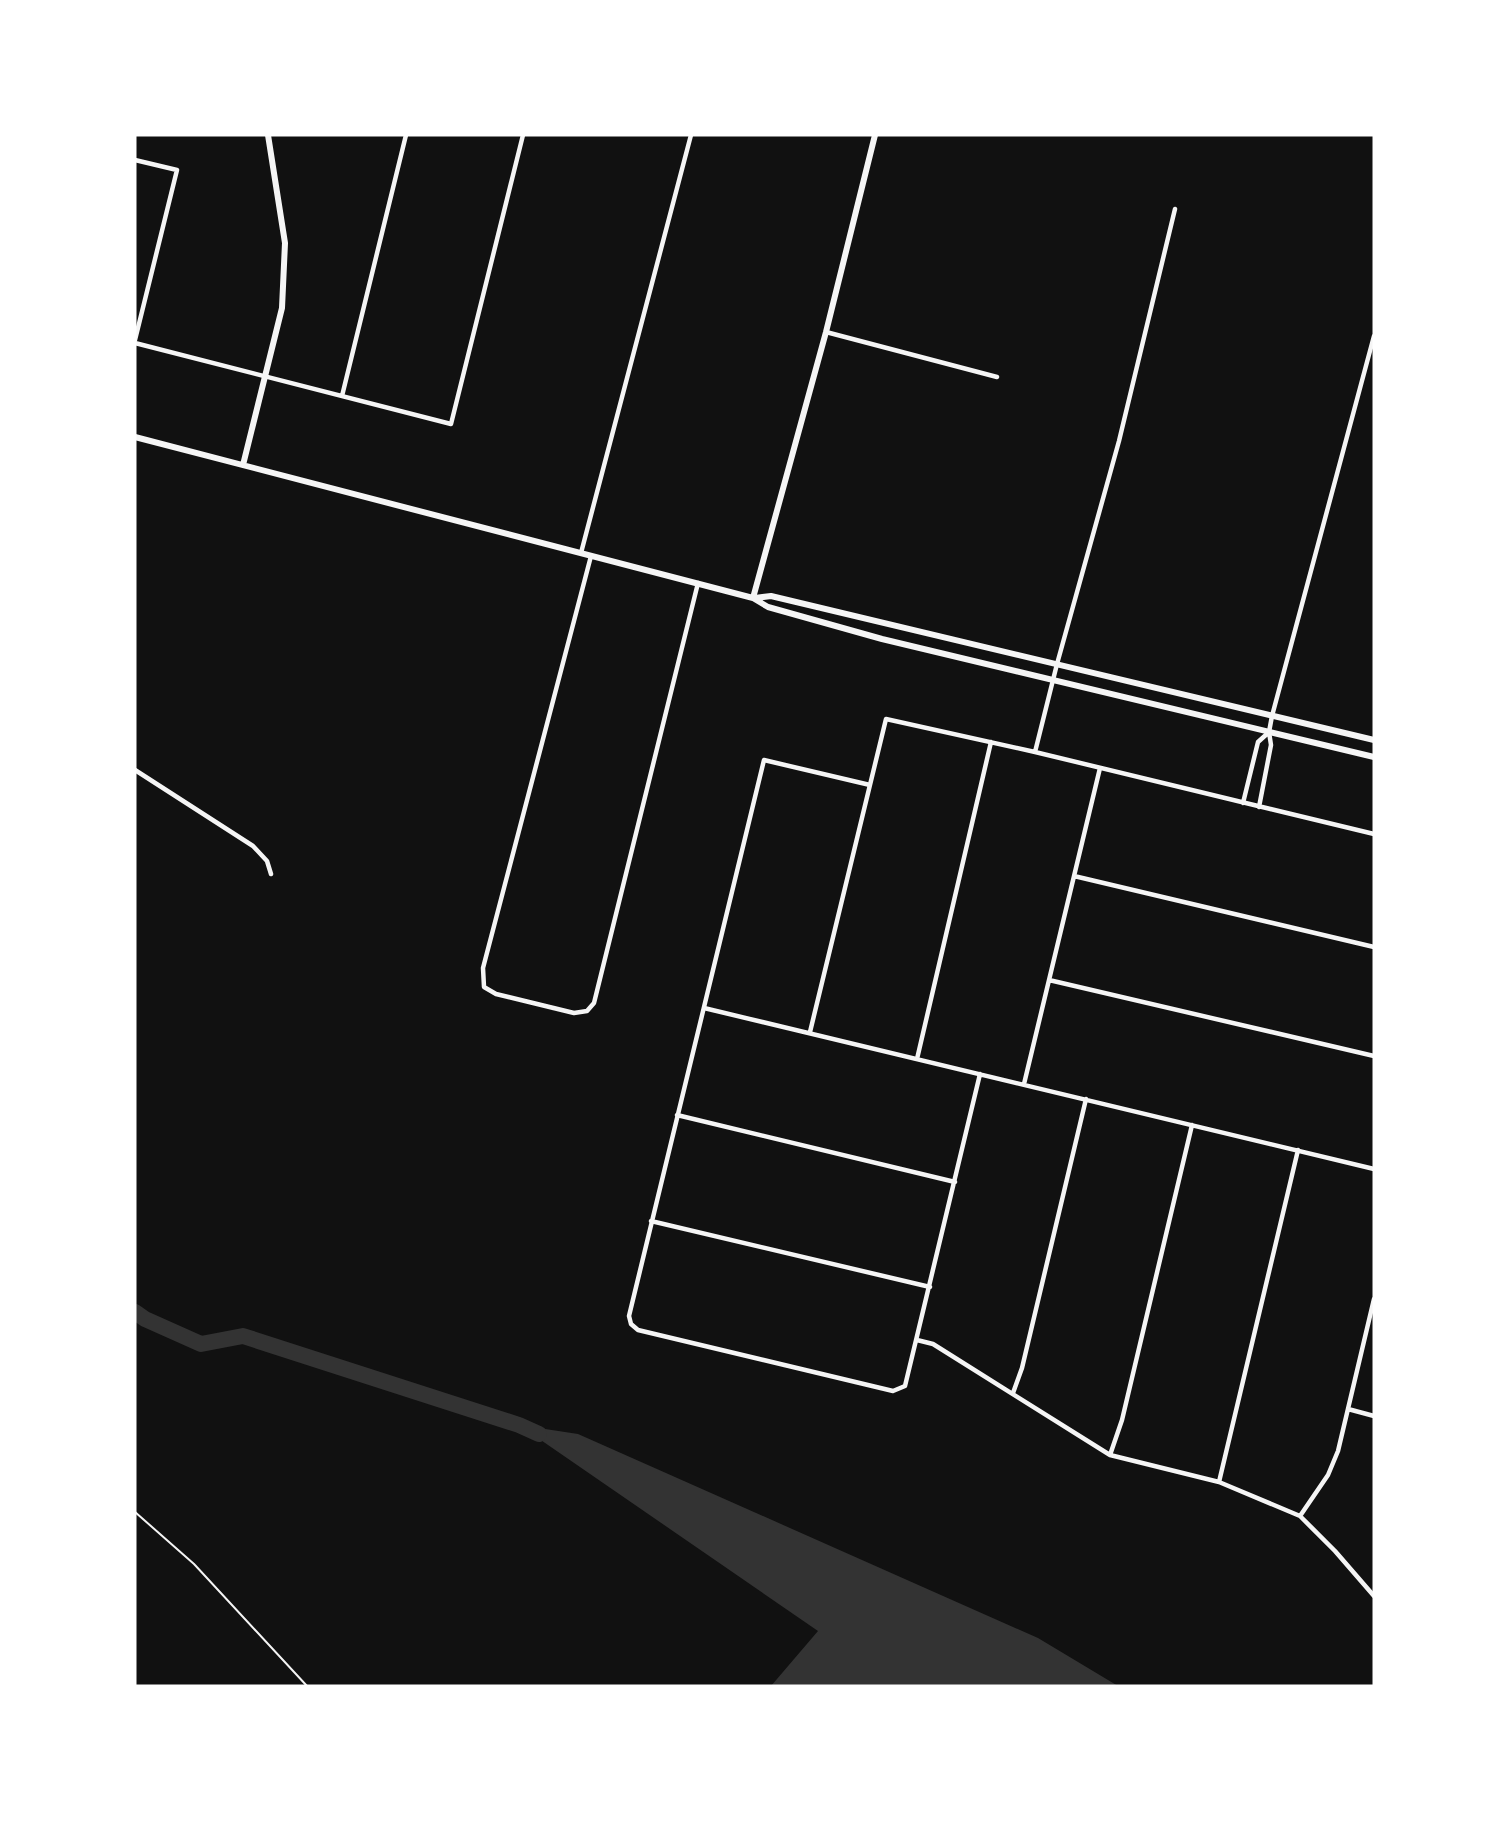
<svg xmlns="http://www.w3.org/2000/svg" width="1509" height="1821" font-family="'Asap Condensed',sans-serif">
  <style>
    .water { fill: #333 }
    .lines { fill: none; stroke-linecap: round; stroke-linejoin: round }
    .river { stroke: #333; stroke-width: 16 }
    .path { stroke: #f5f5f5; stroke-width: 2 }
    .minor { stroke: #f5f5f5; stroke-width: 4.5 }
    .tertiary { stroke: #f5f5f5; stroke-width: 6 }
  </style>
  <rect width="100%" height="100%" fill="#111"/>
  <path class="water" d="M519,1425L578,1434L1038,1638L1118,1686H771L818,1631Z"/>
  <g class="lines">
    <path class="river" d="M135,1312L145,1319L201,1344L243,1336L519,1425L539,1434"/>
    <path class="path" d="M135,1512L194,1564L307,1686"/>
    <path class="minor" d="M135,160L177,170L135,340
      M826,332L997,377
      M135,343L451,424L523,135
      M342,396L406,135
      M581,553L691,135
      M591,556L483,968L484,987L496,994L574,1013L587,1011L594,1003L698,583
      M1035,752L1057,664L1119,441L1175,209
      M135,770L253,846L267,861L271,874
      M870,785L764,760L629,1316L631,1324L638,1330L893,1391L905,1386L980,1074
      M1243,803L1258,742L1268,733
      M1259,807L1271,745L1269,732L1272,716L1374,336
      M1074,876L1374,947
      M1049,980L1374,1056
      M704,1008L1374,1169
      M810,1032L886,719L1035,752L1374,834
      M917,1059L991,742
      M1024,1084L1100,768
      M677,1115L955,1182
      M651,1221L930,1287
      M917,1340L933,1344L1110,1455L1219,1482L1300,1516L1335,1551L1374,1596
      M1013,1393L1022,1368L1086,1099
      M1348,1409L1374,1416
      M1110,1455L1122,1420L1192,1125
      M1219,1482L1298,1150
      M1300,1516L1328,1475L1338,1451L1374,1299"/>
    <path class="tertiary" d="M135,437L753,598L768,607L882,639L1374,757
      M243,465L282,308L285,243L268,135
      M753,598L826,332L875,135
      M755,598L771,596L1374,740"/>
  </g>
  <rect width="1509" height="1821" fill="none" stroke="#ffffff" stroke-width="273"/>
</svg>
